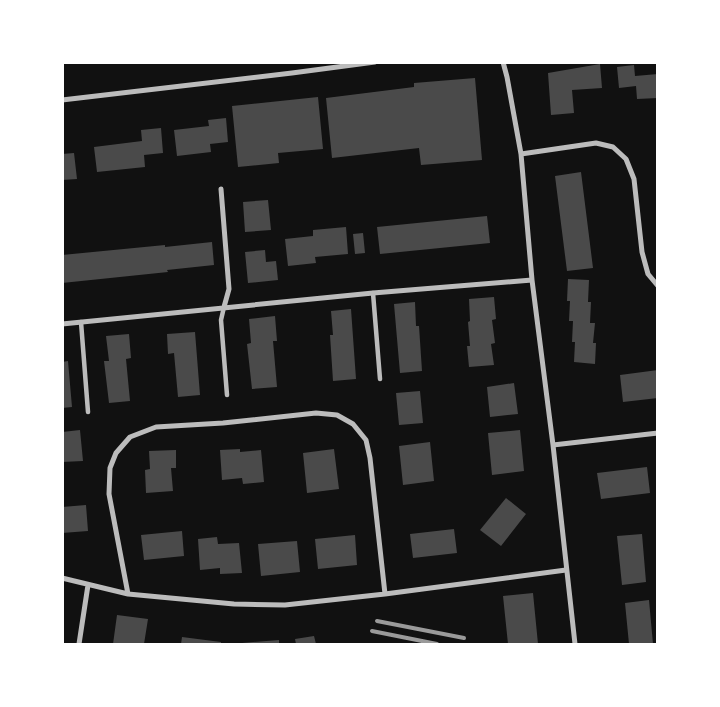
<svg xmlns="http://www.w3.org/2000/svg" width="720" height="707" font-family="Karla,sans-serif">
  <style>
    .building { fill: #4a4a4a }
    .lines { fill: none; stroke-linecap: round; stroke-linejoin: round }
    .pedestrian { stroke: #bcbcbc; stroke-width: 4.5 }
    .minor { stroke: #bcbcbc; stroke-width: 5 }
    .rail { stroke: #9a9a9a; stroke-width: 4 }
  </style>
  <rect width="100%" height="100%" fill="#111"/>
  <path class="building" d="M600,64L602,88L572,90L574,113L551,115L548,73Z
    M634,65L635,76L658,74V98L637,99L636,86L619,88L617,67Z
    M475,78L482,160L421,165L419,148L332,158L326,98L414,87V83Z
    M318,97L323,149L278,153L279,163L238,167L232,106Z
    M226,118L228,142L210,144L211,152L177,156L174,130L209,126L208,120Z
    M161,128L163,153L144,155L145,167L97,172L94,147L142,141L141,130Z
    M74,153L77,179L62,180V154Z
    M581,172L593,268L567,271L555,176Z
    M268,200L271,230L245,232L243,202Z
    M487,216L490,243L380,254L377,227Z
    M346,227L348,254L315,257L316,263L288,266L285,239L313,236V230Z
    M363,233L365,253L355,254L353,234Z
    M212,242L214,265L167,270L168,272L62,283V255L165,245V247Z
    M265,250L266,262L276,261L278,280L248,283L245,252Z
    M568,279L589,280L588,302H591L590,323H595L593,343H596L595,364L574,362L575,342H572L573,321H569L570,301H567Z
    M494,297L496,319L492,320L495,343L491,344L494,365L469,367L467,346H470L468,322L470,321L469,299Z
    M415,302L416,326H419L422,371L400,373L394,304Z
    M351,309L356,379L333,381L330,335H333L331,311Z
    M275,316L277,341H273L277,387L252,389L247,344L251,343L249,319Z
    M195,332L200,395L178,397L174,353L168,354L167,334Z
    M129,334L131,358L126,359L130,401L109,403L104,361H109L106,336Z
    M68,361L72,407L62,408V362Z
    M658,370V398L623,402L620,375Z
    M514,383L518,414L490,417L487,387Z
    M420,391L423,423L399,425L396,393Z
    M80,430L83,461L62,462V432Z
    M520,430L524,471L492,475L488,433Z
    M430,442L434,481L403,485L399,446Z
    M240,449V452L261,450L264,482L243,484L242,478L222,480L220,450Z
    M334,449L339,489L307,493L303,453Z
    M176,450V468H171L173,491L146,493L145,470L150,469L149,451Z
    M647,467L650,493L601,499L597,473Z
    M506,498L526,514L501,546L480,530Z
    M86,505L88,531L62,533V507Z
    M454,529L457,553L413,558L410,534Z
    M182,531L184,556L144,560L141,535Z
    M642,534L646,582L622,585L617,536Z
    M355,535L357,565L318,569L315,539Z
    M217,537L218,544L239,543L242,573L220,574V568L200,570L198,539Z
    M297,541L300,572L261,576L258,544Z
    M533,593L538,644H508L503,596Z
    M649,600L653,644H629L625,603Z
    M117,615L148,619L144,644H113Z
    M314,636L316,644H296L295,639Z
    M182,637L221,642V644H181Z
    M279,640V644H242V643Z"/>
  <g class="lines">
    <path class="pedestrian" d="M373,293L380,379
      M224,307L221,320L227,395
      M81,322L88,412"/>
    <path class="minor" d="M503,62L507,77L521,154L532,280L553,445L575,644
      M62,100L292,73L375,62
      M521,154L596,143L613,147L626,159L634,179L642,252L648,274L658,286
      M221,189L229,289L224,307
      M62,324L373,293L532,280
      M553,445L658,433
      M62,578L128,594L234,604L285,605L385,594L566,570
      M128,594L109,494L110,468L116,453L130,437L156,427L223,423L316,413L337,415L353,424L366,440L370,458L385,594
      M79,644L88,585"/>
    <path class="rail" d="M377,621L464,638
      M372,631L437,644"/>
  </g>
  <rect width="720" height="707" fill="none" stroke="#ffffff" stroke-width="128"/>
</svg>
